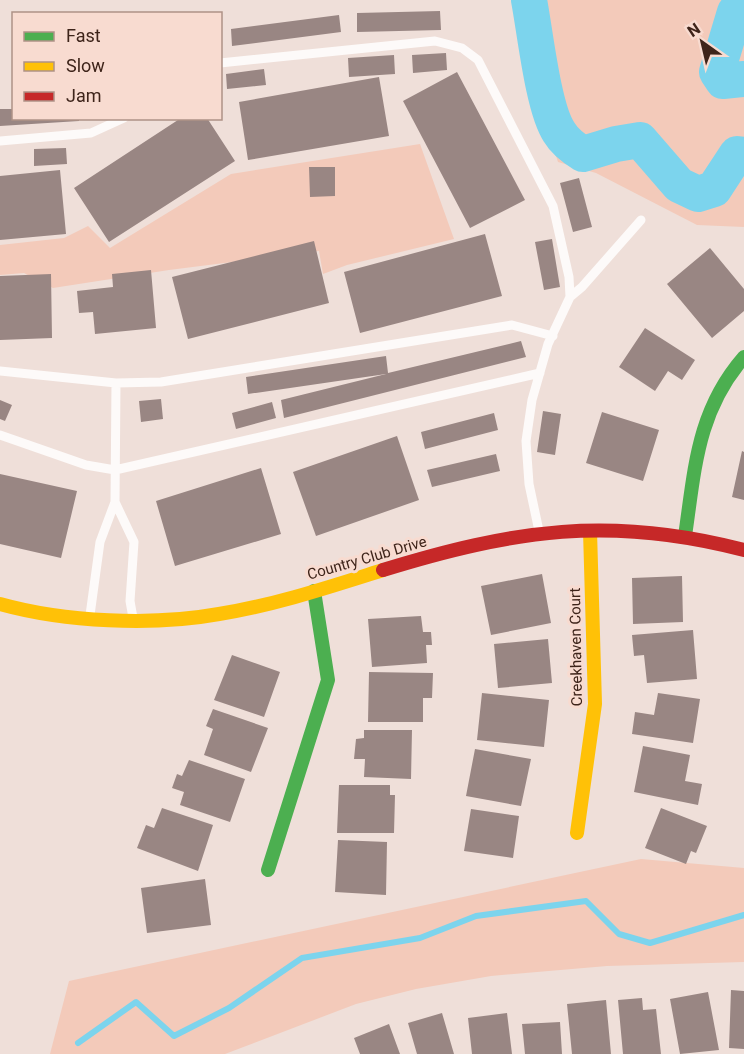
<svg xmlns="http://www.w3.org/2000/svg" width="744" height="1054" font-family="Roboto,sans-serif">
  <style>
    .green { fill: #f3caba }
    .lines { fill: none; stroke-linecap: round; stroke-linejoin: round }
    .stream { stroke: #7cd4ed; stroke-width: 6 }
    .river { stroke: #7cd4ed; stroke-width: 36 }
    .building { fill: #998683 }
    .lane { stroke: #fdfaf9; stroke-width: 9 }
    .fast { stroke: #4caf50; stroke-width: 14 }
    .slow { stroke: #ffc107; stroke-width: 14 }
    .jam { stroke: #c62828; stroke-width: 14 }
    .labels { text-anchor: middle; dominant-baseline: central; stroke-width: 6; stroke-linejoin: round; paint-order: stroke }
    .street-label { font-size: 15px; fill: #3e241a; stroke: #f8dbd0 }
  </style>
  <rect width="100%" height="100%" fill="#efdfd9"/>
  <path class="green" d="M523,0H744V227L697,225L596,173L558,162L522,51Z
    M420,144L454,239L347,265L323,274L319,251L169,270L53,288L24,273L0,275V245L64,238L88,226L110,248L231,174Z
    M641,859L744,868V962L607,966L491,976L416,989L356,1004L225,1054H50L69,981Z"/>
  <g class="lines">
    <path class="stream" d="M78,1043L136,1002L174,1036L229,1008L302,958L420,938L476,916L586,901L619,934L650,943L744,915"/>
    <path class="river" d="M529,0C535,31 543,108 559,132C565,142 573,148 583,154L616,144L640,140L679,185L698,194L714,189L737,154L744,155
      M744,7L735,12L717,72L723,81L744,79"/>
  </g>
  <path class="building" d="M440,11L441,30L357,32V13Z
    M339,15L341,32L232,46L231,29Z
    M446,53L447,70L413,73L412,55Z
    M394,55L395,74L349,77L348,58Z
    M264,69L266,85L227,89L226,74Z
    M457,72L525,200L470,228L403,101Z
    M379,77L389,136L248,160L239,102Z
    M0,109H14V118H79V121L0,126Z
    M181,118H207L235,161L109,242L74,188Z
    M66,148L67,164L34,166V149Z
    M309,167H335V196L310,197Z
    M60,170L66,234L0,240V176Z
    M579,178L592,227L573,232L560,183Z
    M485,234L502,296L360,333L344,272Z
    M552,239L560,287L544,290L535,242Z
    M314,241L329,303L188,339L172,277Z
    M710,248L744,289V311L712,338L667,284Z
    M151,270L156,328L95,334L93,312L79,313L77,291L113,287L112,274Z
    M51,274L52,338L0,340V276Z
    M645,328L695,360L682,380L668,371L655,391L619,367Z
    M521,341L526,357L284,418L281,400L386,374L248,394L246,377L386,356L388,373Z
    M161,399L163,419L141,422L139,401Z
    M0,400L12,405L5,421L0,419Z
    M272,402L276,418L236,429L232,413Z
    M543,411L561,414L555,455L537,452Z
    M602,412L659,430L643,481L586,463Z
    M494,413L498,430L425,449L421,432Z
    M397,436L419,500L316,536L293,472Z
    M742,451L744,452V500L732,497Z
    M496,454L500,471L432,487L427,470Z
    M261,468L281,534L175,566L156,501Z
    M0,474L77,491L61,558L0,544Z
    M542,574L551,623L491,635L481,586Z
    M682,576L683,622L633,624L632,578Z
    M421,616L423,632H431L432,645H426L427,663L372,667L368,619Z
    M693,630L697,679L647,683L644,655L634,656L632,635Z
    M548,639L552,683L498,688L494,644Z
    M232,655L280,672L264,717L214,700Z
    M369,672L433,673L432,698H423V722H368Z
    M482,693L549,700L544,747L477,740Z
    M658,693L700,699L693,743L632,734L635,712L654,715Z
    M213,709L268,728L251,772L204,755L213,729L206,726Z
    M364,730H412L411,779L364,777L365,759H354L356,739L364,738Z
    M643,746L690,755L685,781L702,784L698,805L634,792Z
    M475,749L531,759L521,806L466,796Z
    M189,760L245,779L230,822L180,805L184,792L172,788L177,774L182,776Z
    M339,785H390V795H395L394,833H337Z
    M162,808L213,825L198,871L137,848L146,825L154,828Z
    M661,808L707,826L696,853L691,851L686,864L645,848Z
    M471,809L519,816L513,858L464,851Z
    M338,840L387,842L386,895L335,892Z
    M205,879L211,925L147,933L141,888Z
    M731,990L744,991V1049L729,1048Z
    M708,992L719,1050L680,1054L670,999Z
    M642,998L643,1010L656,1009L661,1054H623L618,1000Z
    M606,1000L611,1054H572L567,1004Z
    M442,1013L454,1054H417L408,1023Z
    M507,1013L512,1054H472L468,1018Z
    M560,1022L562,1054H525L522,1024Z
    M389,1024L400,1054H360L354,1038Z"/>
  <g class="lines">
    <path class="lane" d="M220,63L435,41L462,48L478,60L553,206L569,277L570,297L548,344L532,400L526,441L529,484L539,531
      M0,141L91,133L124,118
      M570,297L582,287L641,220
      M0,371L116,383L161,382L512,325L553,336
      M0,435L86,465L115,470L540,373
      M115,502L134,542L130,601L133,618
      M90,615L100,542L115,502L116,383"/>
    <path class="fast" d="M685,536C695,468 697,411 744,357
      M268,870L328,680L314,591"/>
    <path class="slow" d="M0,604C64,622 153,626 219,614C275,605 329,587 383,570
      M577,833L595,704L590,531"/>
    <path class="jam" d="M383,570C513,530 610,515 744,550"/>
  </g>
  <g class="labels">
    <g class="street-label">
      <text transform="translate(367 558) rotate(-16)">Country Club Drive</text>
      <text transform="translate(576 647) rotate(-91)">Creekhaven Court</text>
    </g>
  </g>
  <rect x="12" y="12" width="210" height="108" fill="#f8dbd0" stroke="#ae9287" stroke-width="1.5"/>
  <rect x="24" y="32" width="30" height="9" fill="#4caf50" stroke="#ae9287" stroke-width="1.5"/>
  <text x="66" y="42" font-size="18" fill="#3e241a">Fast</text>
  <rect x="24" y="62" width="30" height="9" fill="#ffc107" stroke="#ae9287" stroke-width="1.5"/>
  <text x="66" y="72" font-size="18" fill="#3e241a">Slow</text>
  <rect x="24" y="92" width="30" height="9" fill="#c62828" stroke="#ae9287" stroke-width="1.5"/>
  <text x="66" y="102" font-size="18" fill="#3e241a">Jam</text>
  <g transform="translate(702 42) rotate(326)" stroke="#f8dbd0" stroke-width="4.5" paint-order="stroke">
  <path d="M0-4.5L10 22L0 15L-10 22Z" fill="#3e241a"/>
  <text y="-9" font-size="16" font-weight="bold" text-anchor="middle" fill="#3e241a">N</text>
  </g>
</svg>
